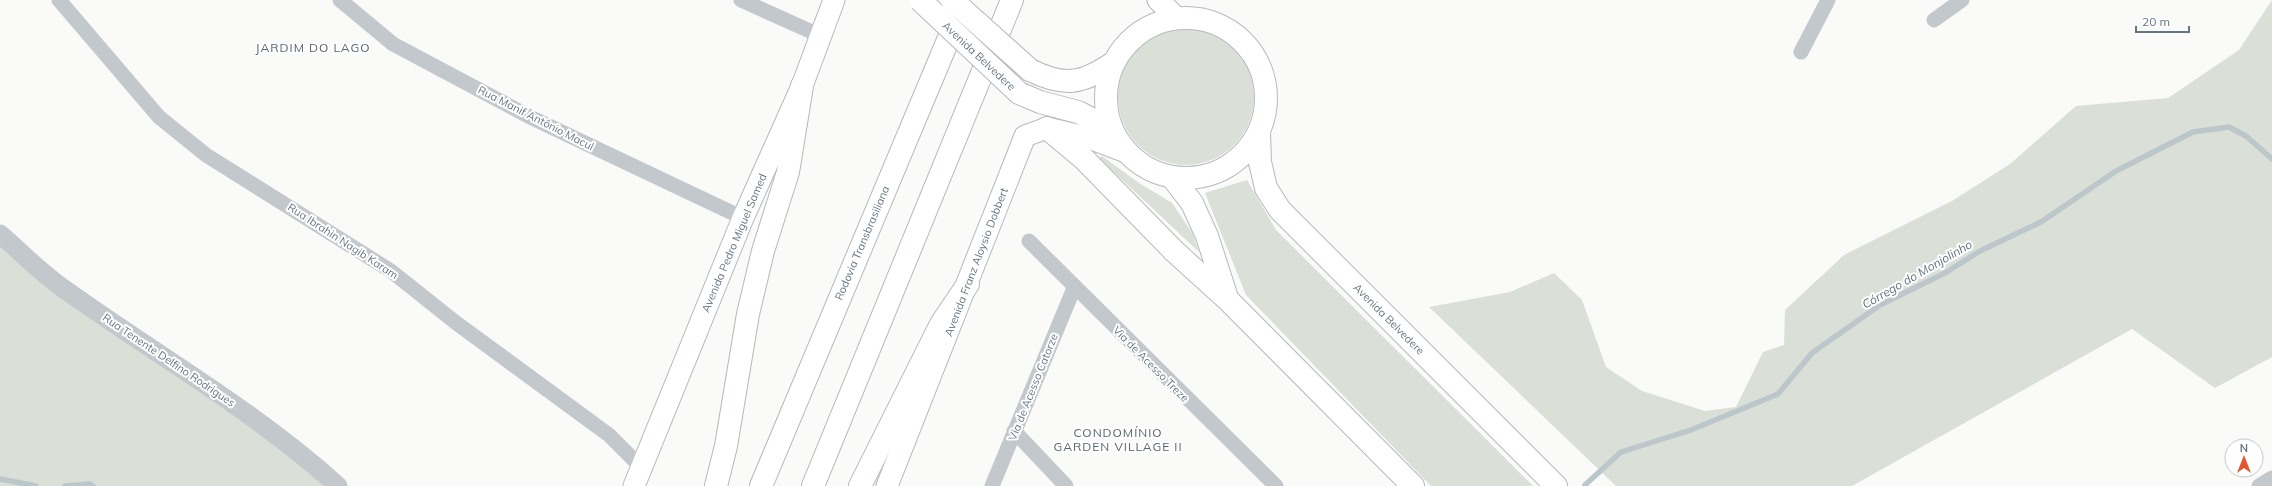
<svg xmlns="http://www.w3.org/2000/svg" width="2272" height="486" font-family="Mulish,sans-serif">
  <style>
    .green { fill: #dadfd7 }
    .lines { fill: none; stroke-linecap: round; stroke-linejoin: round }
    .stream { stroke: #bbc7cb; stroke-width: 5.5 }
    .secondary-casing { stroke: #b3babf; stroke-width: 23 }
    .primary-casing { stroke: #b5babe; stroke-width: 24 }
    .motorway-casing { stroke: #b4b9bd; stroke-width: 24 }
    .minor { stroke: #c3c8cc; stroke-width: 15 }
    .tertiary { stroke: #c3c8cc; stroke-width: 19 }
    .secondary { stroke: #fff; stroke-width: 21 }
    .primary { stroke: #fff; stroke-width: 22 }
    .motorway { stroke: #fff; stroke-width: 22 }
    .primary-bridge-casing { stroke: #b5babe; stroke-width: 24; stroke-linecap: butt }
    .primary-bridge { stroke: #fff; stroke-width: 22 }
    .labels { text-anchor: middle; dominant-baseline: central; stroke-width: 4; stroke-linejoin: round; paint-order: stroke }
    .street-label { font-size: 11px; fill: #657683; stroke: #fff }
    .neighbourhood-label { font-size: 12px; letter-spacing: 1px; fill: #57646e; stroke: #fff }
    .water-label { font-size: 12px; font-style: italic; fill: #60757c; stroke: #fff }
  </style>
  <rect width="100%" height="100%" fill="#fafaf8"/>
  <path class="green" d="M2272,0V357L2215,388L2132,329L1852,486H1616L1429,307L1510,292L1554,273L1582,300L1606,367L1642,391L1705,411L1736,407L1763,352L1784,345L1785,310L1844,255L1952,201L2010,164L2076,106L2168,98L2239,50Z
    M1118 97a68 68 0 1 1 136 0a68 68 0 1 1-136 0Z
    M1102,156L1139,183L1172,203L1193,234L1199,252L1099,158Z
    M1247,180L1276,230L1533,486H1431L1246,295L1205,193Z
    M0,246L242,417L330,486H0Z"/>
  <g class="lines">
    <path class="stream" d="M0,479L36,486
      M1585,485L1621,452L1691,430L1778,394L1812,353L1880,305L1945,273L1980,251L2041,222L2116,171L2193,132L2229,127L2246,136L2272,159
      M65,486L90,484L93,486"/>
    <g class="secondary-casing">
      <path id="secondary" d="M1158,0L1177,18
        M634,486L743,218L802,86L834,0
        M887,486L1025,136L1047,128L1089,138L1126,152"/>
    </g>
    <g class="primary-casing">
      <path id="primary" d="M1106 98a80 80 0 1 1 160 0a80 80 0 1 1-160 0Z
        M1030,70C1064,87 1082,84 1113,63
        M1019,93L1040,102L1078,112L1111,129
        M1047,128L1084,159L1174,251L1227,299L1413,486
        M1259,132L1260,162L1266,188L1280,210L1556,486
        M1172,177L1192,203L1207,236L1227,298"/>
    </g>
    <g class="motorway-casing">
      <path id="motorway" d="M716,486L726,446L748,314L763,251L788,172L802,86
        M761,486L959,14
        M813,486L1012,0
        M860,486L941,324L968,284"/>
    </g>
    <path class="minor" d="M59,0L159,117L206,155L391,271L455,322L609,435L642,468
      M340,0L393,44L530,117L743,218
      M741,0L821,36
      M1934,20L1962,0
      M1801,52L1828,0
      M1029,241L1276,486
      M1014,431L1066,486
      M992,486L1074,288
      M2259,486L2272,478"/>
    <path class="tertiary" d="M0,234C22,253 43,275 67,291C158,356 255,411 338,486"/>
    <use href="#secondary" class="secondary"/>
    <use href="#primary" class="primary"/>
    <use href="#motorway" class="motorway"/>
    <g class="primary-bridge-casing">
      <path id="primary-bridge" d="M920,0L1019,93
        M952,0L1030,70"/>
    </g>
    <use href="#primary-bridge" class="primary-bridge"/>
  </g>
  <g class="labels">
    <g class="street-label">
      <text transform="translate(979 56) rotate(43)">Avenida Belvedere</text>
      <text transform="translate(536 118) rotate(27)">Rua Manif Antônio Macul</text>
      <text transform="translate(343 241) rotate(33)">Rua Ibrahin Nagib Karam</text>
      <text transform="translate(734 243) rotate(-67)">Avenida Pedro Miguel Samed</text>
      <text transform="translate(862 243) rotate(-67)">Rodovia Transbrasiliana</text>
      <text transform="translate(976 262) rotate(-69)">Avenida Franz Aloysio Dobbert</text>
      <text transform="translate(1389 319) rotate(45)">Avenida Belvedere</text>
      <text transform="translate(169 360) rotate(34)">Rua Tenente Delfino Rodrigues</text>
      <text transform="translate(1151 364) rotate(45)">Via de Acesso Treze</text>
      <text transform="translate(1033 387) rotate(-68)">Via de Acesso Catorze</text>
    </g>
    <g class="neighbourhood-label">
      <text x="313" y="47">JARDIM DO LAGO</text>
      <text x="1118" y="432">CONDOMÍNIO<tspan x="1118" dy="14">GARDEN VILLAGE II</tspan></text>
    </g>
    <g class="water-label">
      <text transform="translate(1917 274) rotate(-30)">Córrego do Monjolinho</text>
    </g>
  </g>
  <g transform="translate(2244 458)"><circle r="19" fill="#ffffff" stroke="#c1c8cd"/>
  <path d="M0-3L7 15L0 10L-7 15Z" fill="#e4572e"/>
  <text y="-6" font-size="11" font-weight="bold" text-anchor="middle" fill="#657683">N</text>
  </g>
  <path d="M2136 26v6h53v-6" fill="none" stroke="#657683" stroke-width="2"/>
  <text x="2142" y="26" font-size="12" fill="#657683" stroke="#ffffff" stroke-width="3" paint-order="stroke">20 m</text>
</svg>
